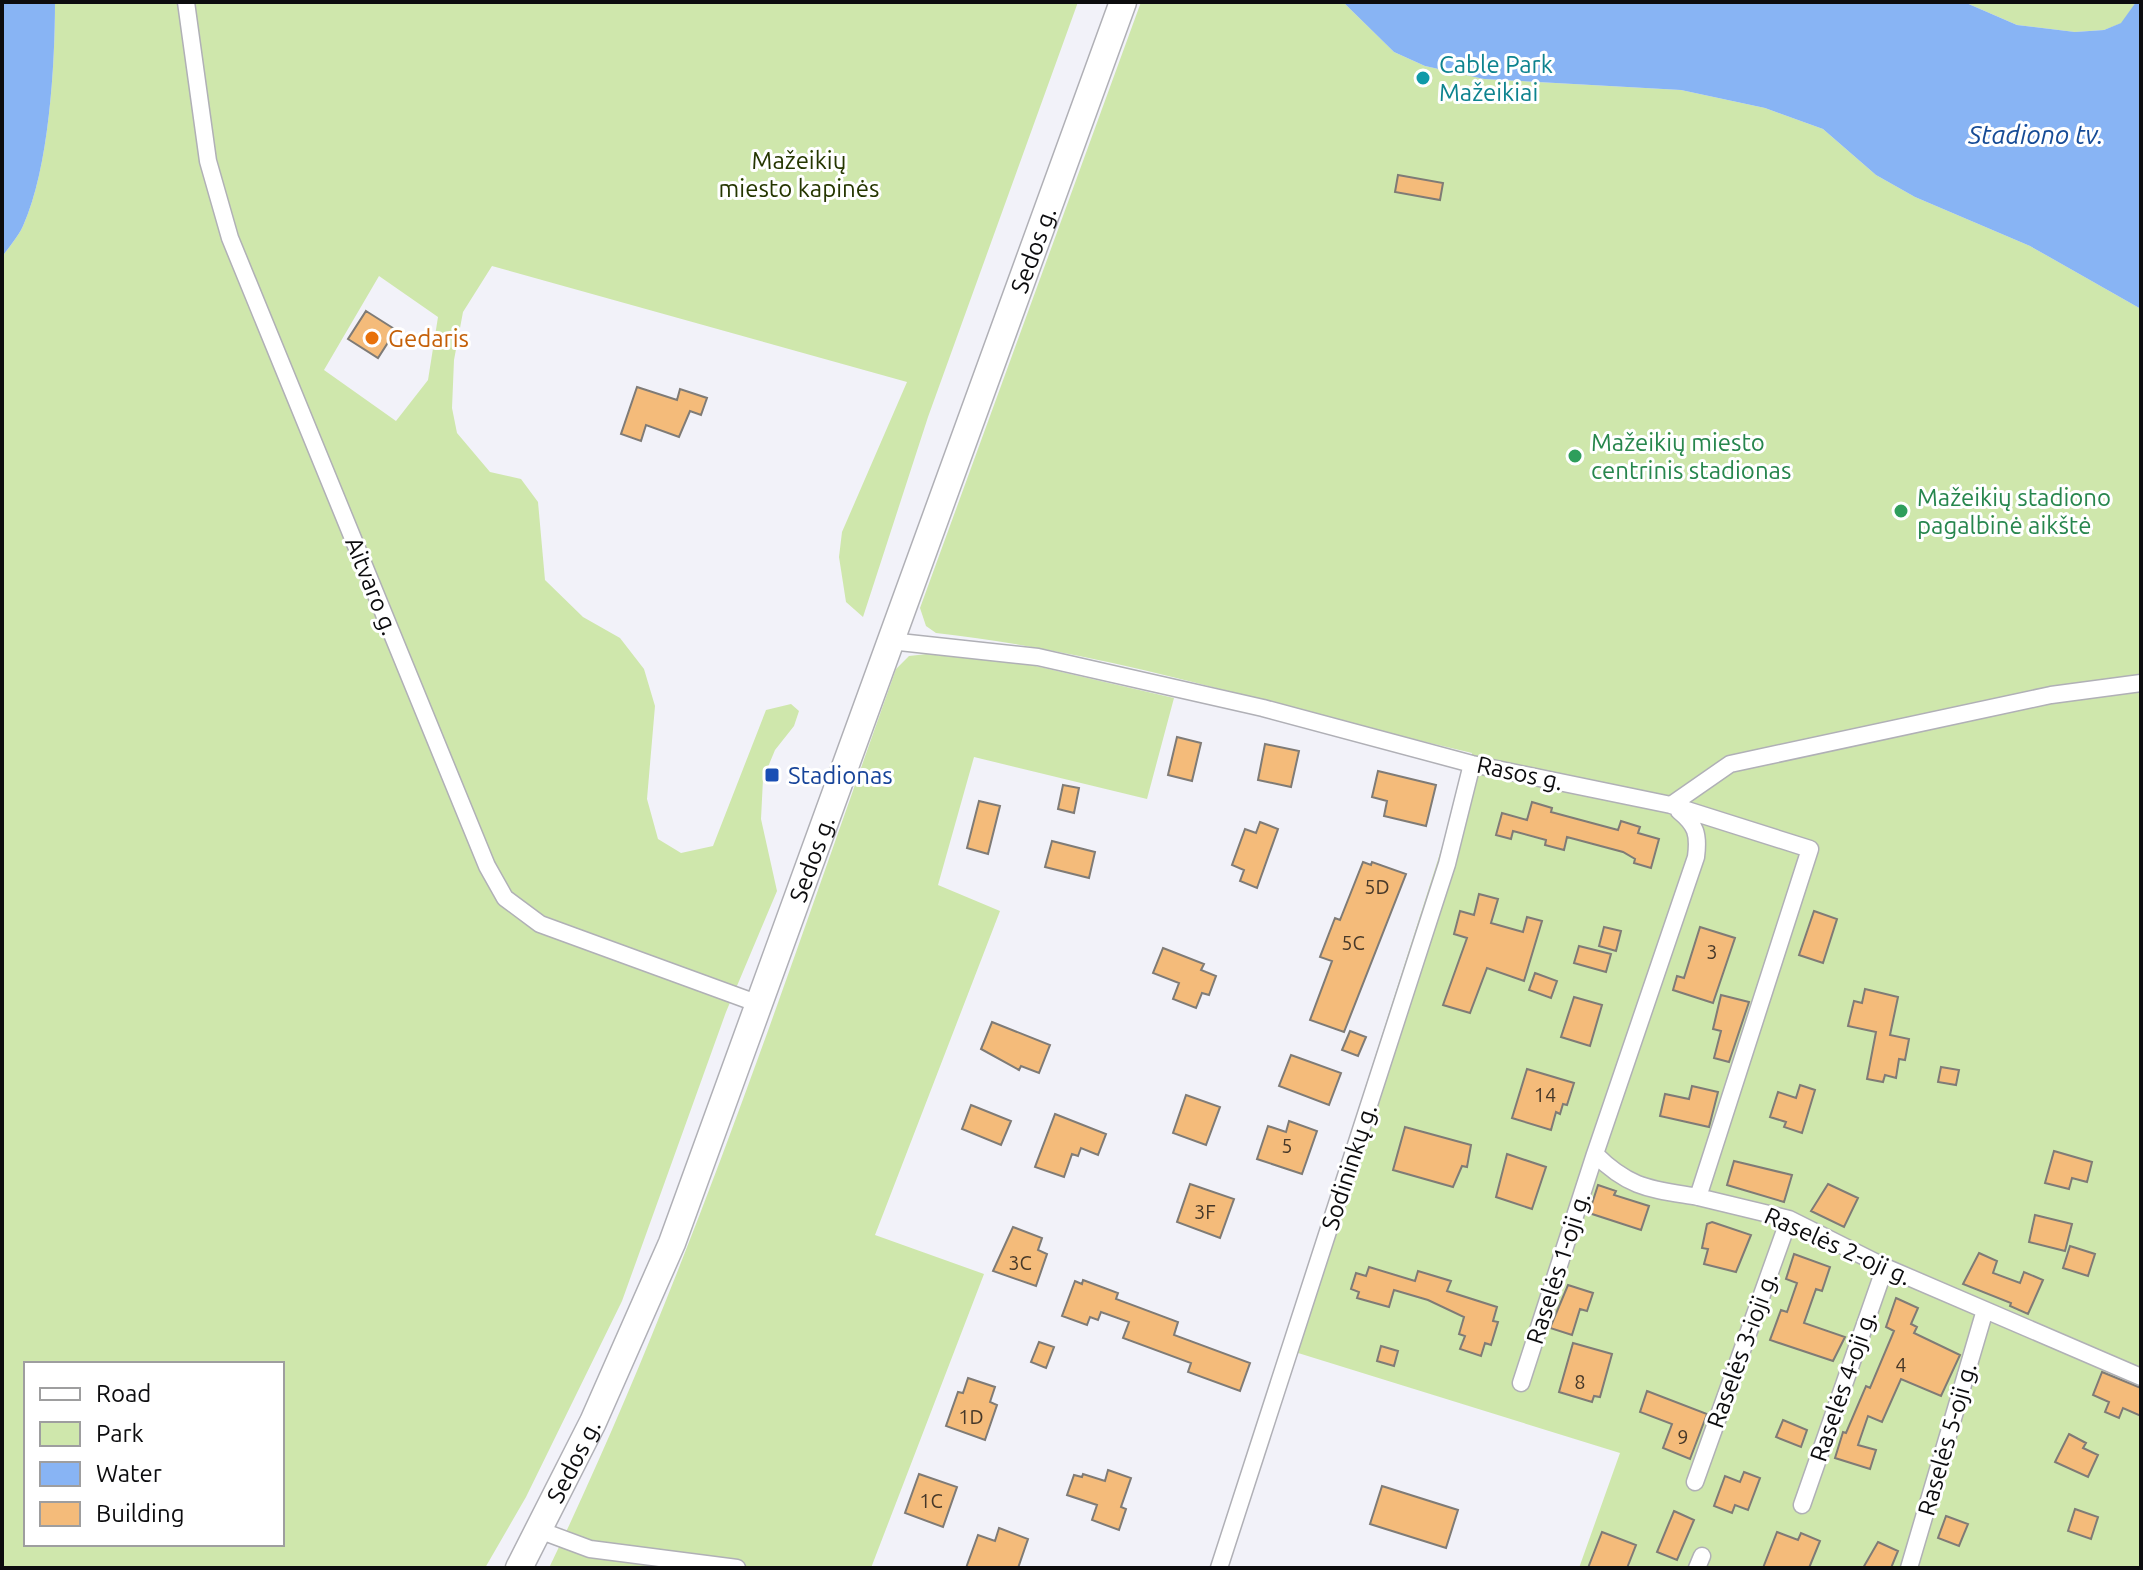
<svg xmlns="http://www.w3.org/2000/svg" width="2143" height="1570" font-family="Ubuntu,sans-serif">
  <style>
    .green { fill: #cfe7ac; fill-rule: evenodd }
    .water { fill: #88b4f4 }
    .building { fill: #f4bb7a; stroke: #7f7b76; stroke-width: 2 }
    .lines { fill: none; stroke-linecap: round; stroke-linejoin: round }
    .street-casing { stroke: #b0b0b6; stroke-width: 19 }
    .primary-casing { stroke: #b0b0b6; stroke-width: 29 }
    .street { stroke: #fff; stroke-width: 16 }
    .primary { stroke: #fff; stroke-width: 26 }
    .culture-dot { fill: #0f9aa8; stroke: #fff; stroke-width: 3 }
    .food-dot { fill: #e8710a; stroke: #fff; stroke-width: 3 }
    .leisure-dot { fill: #2e9e5b; stroke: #fff; stroke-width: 3 }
    .transit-dot { fill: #1a4fb4; stroke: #fff; stroke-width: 3 }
    .labels { text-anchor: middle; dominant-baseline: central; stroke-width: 6; stroke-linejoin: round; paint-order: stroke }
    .number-label { font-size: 20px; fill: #463829 }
    .culture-label { font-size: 24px; fill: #0d838f; stroke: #fff; text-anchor: start }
    .park-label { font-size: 24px; fill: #253600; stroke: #fff }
    .street-label { font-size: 24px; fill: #0c0c0e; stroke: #fff }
    .food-label { font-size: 24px; fill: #c56008; stroke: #fff; text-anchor: start }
    .leisure-label { font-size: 24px; fill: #27864d; stroke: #fff; text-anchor: start }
    .transit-label { font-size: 24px; fill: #164399; stroke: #fff; text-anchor: start }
    .water-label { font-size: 26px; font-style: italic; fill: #154b96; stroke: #fff }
  </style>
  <rect width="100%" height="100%" fill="#f2f2f9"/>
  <path class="green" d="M55,2H1078L928,417L863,617L846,602L839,557L842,532L907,382L492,266L463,312L454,360L452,408L457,433L490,472L521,479L538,502L545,580L583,617L620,638L644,669L655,706L647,799L658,839L681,853L713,846L766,710L791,704L799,711L794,726L775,750L763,779L761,819L777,891L726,1012L622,1301L526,1497L485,1568H2V257C9,247 18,237 23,226C49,169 55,65 55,2ZM379,276L438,317L428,380L396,421L324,370ZM26,1364H282V1544H26Z
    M1141,2H1343L1394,52L1425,66L1484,79L1681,90L1765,108L1823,129L1876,175L1915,197L2030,246L2141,309V1568H1579L1620,1453L1282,1348L1472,753C1294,712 1118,653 936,633L926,626L920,608Z
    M1964,2H2136L2122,23L2104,30L2075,32L2017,25Z
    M927,654L1027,664L1174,698L1147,799L974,757L938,885L1000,911L875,1235L984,1274L871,1568H549C688,1278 788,972 896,669L909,656Z"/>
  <path class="water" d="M2,2H55C55,65 49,169 23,226C18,237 9,247 2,257Z
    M1343,2H1964L2017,25L2075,32L2104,30L2121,23L2136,2H2141V309L2030,246L1915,197L1876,175L1823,129L1765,108L1681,90L1484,79L1425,66L1394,52Z"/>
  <path class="building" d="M1398,175L1443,183L1440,200L1395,192Z
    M366,311L396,330L378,358L348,339Z
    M637,387L677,400L680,389L707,398L701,415L690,411L679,437L646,425L641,441L621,434Z
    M1177,737L1201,743L1192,781L1168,775Z
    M1265,744L1299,751L1291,787L1258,780Z
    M1378,771L1436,785L1426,826L1384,816L1387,801L1372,797Z
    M1063,785L1079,788L1074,813L1058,809Z
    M979,801L1000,806L988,854L967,848Z
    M1532,802L1552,808L1551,812L1618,830L1621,821L1640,827L1638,833L1659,839L1651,868L1634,863L1635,859L1623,852L1567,837L1564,850L1545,845L1546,840L1513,831L1511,839L1496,835L1502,813L1527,820Z
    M1260,822L1278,829L1257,888L1240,881L1244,870L1232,865L1245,829L1256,833Z
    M1052,841L1095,852L1089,878L1045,867Z
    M1363,862L1371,865L1372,862L1406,874L1344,1032L1310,1020L1332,961L1320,957L1335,918L1340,920Z
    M1479,894L1498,899L1491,923L1523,932L1527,917L1542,921L1524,981L1487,968L1470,1013L1443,1005L1467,938L1454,934L1460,911L1474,915Z
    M1814,911L1837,919L1823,963L1799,955Z
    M1604,927L1621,931L1616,951L1599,946Z
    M1700,927L1735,938L1713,1003L1673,990L1677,976L1684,978Z
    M1579,946L1611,954L1606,972L1574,963Z
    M1163,948L1204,964L1201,970L1216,976L1209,995L1202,993L1196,1008L1173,999L1179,983L1153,973Z
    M1535,973L1557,981L1551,998L1529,990Z
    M1865,989L1898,997L1890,1035L1909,1039L1905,1060L1899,1059L1896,1078L1885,1075L1883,1082L1867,1079L1876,1032L1848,1026L1854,1001L1862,1003Z
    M1721,995L1749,1002L1729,1062L1714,1058L1721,1031L1713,1029Z
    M1574,997L1602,1005L1590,1046L1561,1037Z
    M992,1022L1050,1045L1039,1073L1021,1066L1019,1070L981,1049Z
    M1350,1031L1366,1037L1358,1056L1342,1050Z
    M1291,1055L1341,1073L1329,1105L1279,1086Z
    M1941,1067L1959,1070L1956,1085L1938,1082Z
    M1527,1069L1574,1083L1567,1105L1563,1104L1560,1114L1556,1112L1551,1130L1512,1118Z
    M1800,1085L1815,1090L1802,1133L1784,1127L1786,1122L1770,1117L1778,1092L1796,1098Z
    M1692,1086L1718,1092L1709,1127L1660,1116L1665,1094L1689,1099Z
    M1186,1095L1220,1107L1206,1145L1173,1133Z
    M971,1105L1011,1121L1001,1145L962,1129Z
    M1055,1114L1106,1134L1098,1155L1081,1148L1078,1156L1072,1154L1064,1177L1035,1167Z
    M1289,1121L1317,1131L1302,1174L1257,1159L1268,1126L1286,1132Z
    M1405,1127L1471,1145L1467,1167L1462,1166L1453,1187L1393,1170Z
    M2054,1151L2092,1162L2087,1182L2072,1178L2069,1189L2045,1183Z
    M1507,1154L1546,1167L1532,1209L1496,1197Z
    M1734,1161L1792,1175L1784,1202L1727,1185Z
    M1190,1184L1234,1199L1220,1238L1177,1222Z
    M1828,1184L1858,1198L1844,1227L1811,1211Z
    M1598,1185L1616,1191L1614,1195L1649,1206L1641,1230L1589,1213Z
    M2035,1215L2072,1224L2065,1251L2029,1242Z
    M1712,1222L1751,1235L1736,1272L1704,1264L1708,1249L1702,1248L1707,1224Z
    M1013,1227L1042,1238L1038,1250L1047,1254L1036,1286L993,1271Z
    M2070,1246L2095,1254L2088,1276L2063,1268Z
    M1979,1253L1997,1261L1993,1273L2020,1283L2024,1272L2043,1280L2028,1314L2010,1306L2011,1303L1963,1284Z
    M1794,1254L1830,1267L1822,1291L1816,1289L1804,1323L1845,1337L1833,1361L1770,1340L1781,1310L1787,1312L1797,1283L1786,1279Z
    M1369,1267L1415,1281L1418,1271L1451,1281L1447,1291L1497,1307L1493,1321L1498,1322L1491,1345L1485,1343L1481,1356L1460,1349L1465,1336L1459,1334L1464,1317L1428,1300L1394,1290L1389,1307L1357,1298L1359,1292L1351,1289L1356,1273L1366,1276Z
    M1083,1280L1118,1293L1116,1299L1178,1322L1174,1335L1250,1363L1240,1391L1188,1372L1191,1363L1123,1338L1129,1322L1101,1312L1098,1320L1090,1317L1087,1325L1062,1316L1075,1281L1082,1284Z
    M1568,1285L1593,1293L1587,1311L1580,1309L1572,1335L1550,1328Z
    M1896,1298L1918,1308L1911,1324L1917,1327L1914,1333L1960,1355L1941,1396L1901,1379L1882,1422L1868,1416L1858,1445L1876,1450L1870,1469L1835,1458L1843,1432L1846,1433L1866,1386L1870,1388L1894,1331L1886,1327Z
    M1039,1342L1054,1347L1046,1368L1031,1362Z
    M1573,1343L1612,1354L1600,1397L1594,1396L1592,1402L1559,1392Z
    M1381,1346L1398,1351L1394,1366L1377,1361Z
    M2102,1372L2141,1388V1416L2123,1408L2119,1418L2105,1412L2109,1402L2093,1395Z
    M968,1378L995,1387L990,1402L997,1405L985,1440L946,1426L958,1392L963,1393Z
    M1647,1391L1707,1414L1690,1459L1663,1448L1672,1424L1640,1412Z
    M1783,1420L1807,1430L1801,1447L1776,1437Z
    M2069,1434L2086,1443L2083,1448L2098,1455L2088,1477L2055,1462Z
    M1108,1470L1131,1478L1121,1507L1126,1509L1119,1530L1092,1520L1097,1505L1067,1495L1074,1475L1082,1477L1083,1474L1105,1481Z
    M1744,1472L1760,1478L1748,1510L1735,1505L1732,1513L1714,1506L1725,1476L1740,1482Z
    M919,1474L957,1487L943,1527L905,1513Z
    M1382,1486L1458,1510L1446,1548L1370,1524Z
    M2075,1509L2098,1517L2091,1539L2068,1531Z
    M1674,1511L1694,1520L1677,1560L1657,1552Z
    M1946,1516L1968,1524L1959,1546L1938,1538Z
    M999,1528L1028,1539L1018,1568H966L978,1535L995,1541Z
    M1602,1532L1636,1545L1627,1568H1588Z
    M1777,1532L1798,1540L1801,1533L1820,1541L1809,1568H1763Z
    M1878,1542L1898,1551L1891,1568H1863Z"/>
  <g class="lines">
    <g class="street-casing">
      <path id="street" d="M186,2L208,161L230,238L487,866L505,898L540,924L759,1004
        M890,641L1038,657L1263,708L1472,764L1671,805L1730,764L2051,695L2141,683
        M1671,805L1810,849L1698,1197L1789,1219L1885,1267L2141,1377
        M1679,811C1696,825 1699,834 1696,857L1595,1154C1630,1189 1651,1189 1698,1197
        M1521,1383L1595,1154
        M1695,1482L1789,1219
        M1802,1505L1885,1267
        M539,1530L590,1549L737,1568
        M1219,1568L1447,864L1472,764
        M1697,1568L1702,1556
        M1909,1568L1985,1310"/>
    </g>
    <g class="primary-casing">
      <g id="primary">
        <path id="s1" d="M519,1568L593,1422L672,1243L1123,2"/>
      </g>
    </g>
    <use href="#street" class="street"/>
    <use href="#primary" class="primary"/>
  </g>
  <circle class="culture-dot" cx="1423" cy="78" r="8"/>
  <circle class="food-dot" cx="372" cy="338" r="8"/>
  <g class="leisure-dot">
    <circle cx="1575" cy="456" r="8"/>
    <circle cx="1901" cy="511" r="8"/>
  </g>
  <rect class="transit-dot" x="764" y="767" width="16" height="16" rx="4"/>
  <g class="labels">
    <g class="number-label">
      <text x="1377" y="886">5D</text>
      <text x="1353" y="942">5C</text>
      <text x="1712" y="951">3</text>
      <text x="1545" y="1094">14</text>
      <text x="1287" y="1145">5</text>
      <text x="1205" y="1211">3F</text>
      <text x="1020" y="1262">3C</text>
      <text x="1901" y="1364">4</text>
      <text x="1580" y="1381">8</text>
      <text x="971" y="1416">1D</text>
      <text x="1683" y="1436">9</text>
      <text x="931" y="1500">1C</text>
    </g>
    <g class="culture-label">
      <text x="1439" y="64">Cable Park<tspan x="1439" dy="28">Mažeikiai</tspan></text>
    </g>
    <g class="park-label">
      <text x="799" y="160">Mažeikių<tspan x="799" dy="28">miesto kapinės</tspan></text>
    </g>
    <g class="street-label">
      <text stroke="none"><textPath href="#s1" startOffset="1416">Sedos g.</textPath></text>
      <text transform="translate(372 586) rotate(68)">Aitvaro g.</text>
      <text transform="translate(1520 773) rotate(12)">Rasos g.</text>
      <text stroke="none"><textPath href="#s1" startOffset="768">Sedos g.</textPath></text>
      <text transform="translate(1349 1167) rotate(-72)">Sodininkų g.</text>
      <text transform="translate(1838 1246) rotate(24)">Raselės 2-oji g.</text>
      <text transform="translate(1558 1268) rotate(-72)">Raselės 1-oji g.</text>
      <text transform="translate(1742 1350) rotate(-70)">Raselės 3-ioji g.</text>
      <text transform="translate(1843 1386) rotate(-71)">Raselės 4-oji g.</text>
      <text transform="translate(1947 1439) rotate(-74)">Raselės 5-oji g.</text>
      <text stroke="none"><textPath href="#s1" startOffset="120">Sedos g.</textPath></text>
    </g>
    <g class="food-label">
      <text x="388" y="338">Gedaris</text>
    </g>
    <g class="leisure-label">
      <text x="1591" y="442">Mažeikių miesto<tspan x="1591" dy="28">centrinis stadionas</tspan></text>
      <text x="1917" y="497">Mažeikių stadiono<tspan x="1917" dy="28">pagalbinė aikštė</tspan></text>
    </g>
    <g class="transit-label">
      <text x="788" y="775">Stadionas</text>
    </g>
    <g class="water-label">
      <text x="2036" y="134">Stadiono tv.</text>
    </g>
  </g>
  <rect width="2143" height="1570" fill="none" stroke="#0c0c0e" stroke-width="8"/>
  <rect x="24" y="1362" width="260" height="184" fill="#ffffff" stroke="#9e9e9f" stroke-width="2"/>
  <rect x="40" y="1388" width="40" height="12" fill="#ffffff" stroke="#9e9e9f" stroke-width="2"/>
  <text x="96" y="1402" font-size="24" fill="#0c0c0e">Road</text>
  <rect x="40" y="1422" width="40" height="24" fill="#cfe7ac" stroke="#9e9e9f" stroke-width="2"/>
  <text x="96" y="1442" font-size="24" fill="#0c0c0e">Park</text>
  <rect x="40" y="1462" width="40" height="24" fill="#88b4f4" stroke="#9e9e9f" stroke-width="2"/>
  <text x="96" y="1482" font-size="24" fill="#0c0c0e">Water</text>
  <rect x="40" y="1502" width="40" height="24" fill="#f4bb7a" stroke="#9e9e9f" stroke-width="2"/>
  <text x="96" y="1522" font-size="24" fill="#0c0c0e">Building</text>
</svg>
